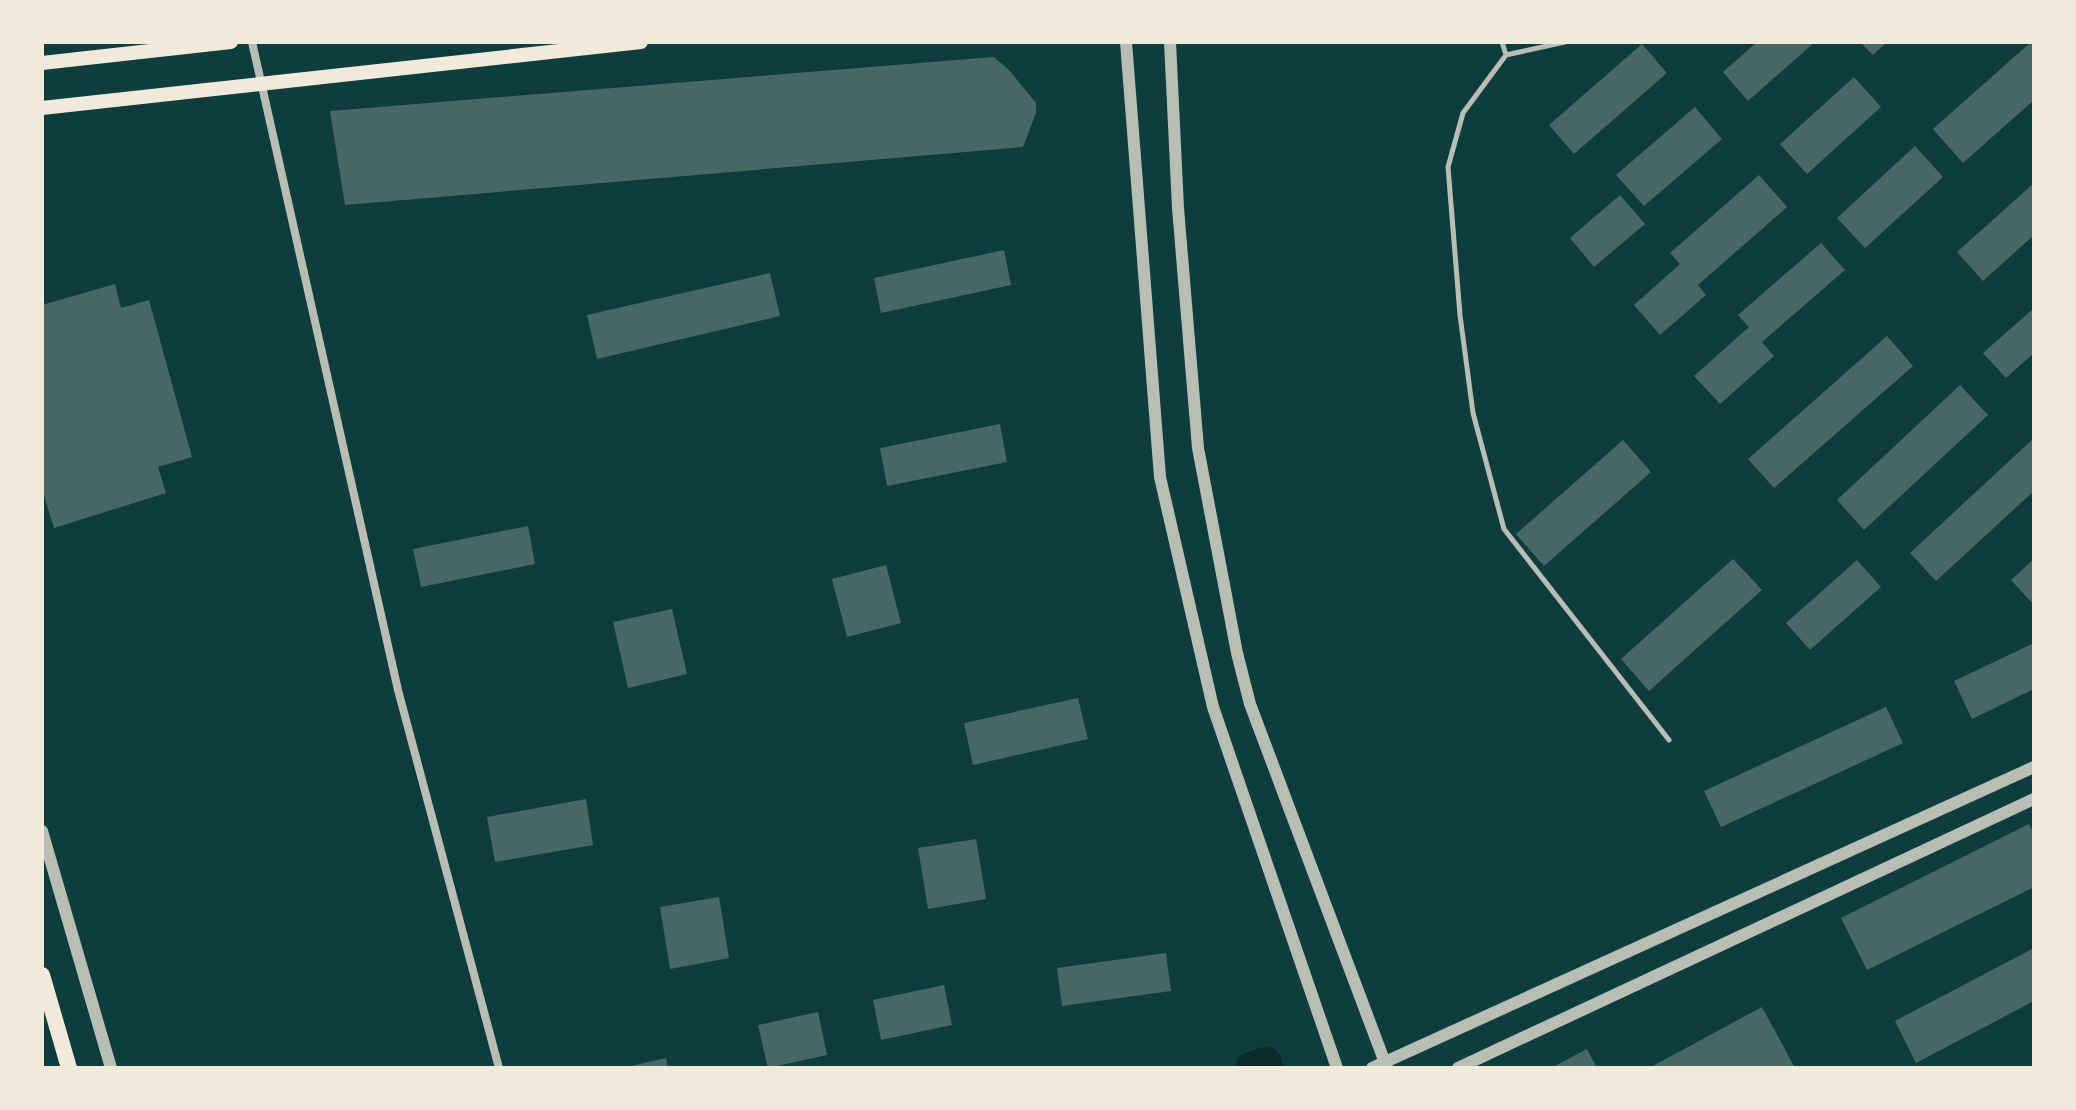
<svg xmlns="http://www.w3.org/2000/svg" width="2076" height="1110" font-family="'Archivo Narrow',sans-serif">
  <style>
    .lines { fill: none; stroke-linecap: round; stroke-linejoin: round }
    .river { stroke: #0a2a2b; stroke-width: 32 }
    .building { fill: #486865 }
    .service { stroke: #b8beb3; stroke-width: 5 }
    .minor { stroke: #b8beb3; stroke-width: 8 }
    .tertiary { stroke: #b8beb3; stroke-width: 12 }
    .secondary { stroke: #f1e9da; stroke-width: 14 }
    .primary { stroke: #f1e9da; stroke-width: 16 }
  </style>
  <rect width="100%" height="100%" fill="#0f3d3e"/>
  <g class="lines">
    <path class="river" d="M1251,1068L1266,1063"/>
  </g>
  <path class="building" d="M1757,42H1815L1748,101L1723,72Z
    M1860,42H1887L1873,55Z
    M2031,42H2034V100L1963,163L1933,129Z
    M1642,44L1667,73L1574,154L1549,125Z
    M994,57L1009,70L1036,103V113L1023,147L345,205L330,111Z
    M1854,77L1881,107L1807,174L1780,144Z
    M1695,107L1722,139L1644,206L1616,175Z
    M1915,146L1943,177L1865,248L1837,218Z
    M1759,175L1787,207L1698,285L1706,295L1660,335L1634,305L1680,264L1670,253Z
    M2034,183V235L1983,281L1957,252Z
    M1620,195L1645,224L1594,267L1570,238Z
    M1821,243L1845,270L1762,342L1774,356L1720,404L1694,376L1749,327L1738,315Z
    M1004,250L1011,285L881,313L874,278Z
    M770,273L780,316L597,359L587,315Z
    M115,284L121,308L149,300L192,457L158,467L166,493L54,528L42,489V305Z
    M2034,308V353L2006,378L1983,353Z
    M1887,336L1913,366L1774,488L1748,459Z
    M1960,385L1988,415L1864,530L1837,500Z
    M1000,424L1007,462L887,486L880,448Z
    M2034,438V491L1936,581L1910,553Z
    M1623,440L1651,472L1544,566L1516,534Z
    M528,526L535,564L421,587L413,549Z
    M1733,559L1762,590L1649,691L1621,659Z
    M2034,559V605L2011,580Z
    M1857,560L1881,587L1810,650L1786,623Z
    M886,565L901,623L847,637L832,579Z
    M672,609L687,674L628,688L613,622Z
    M2034,643V689L1972,719L1954,681Z
    M1078,698L1088,739L973,765L964,723Z
    M1886,707L1903,743L1721,827L1704,791Z
    M586,799L593,845L495,862L487,817Z
    M2029,824L2034,834V887L1867,970L1841,918Z
    M976,839L986,899L928,909L918,848Z
    M719,897L729,958L670,969L660,907Z
    M2034,948V1001L1916,1063L1895,1021Z
    M1166,953L1171,991L1062,1006L1057,968Z
    M944,985L952,1025L881,1040L873,1000Z
    M1762,1007L1795,1068H1649Z
    M818,1012L827,1055L768,1068L758,1025Z
    M1587,1049L1597,1068H1551Z
    M666,1058L668,1068H627V1067Z"/>
  <g class="lines">
    <path class="service" d="M1502,42L1506,55
      M1565,42L1506,55L1463,113L1448,167L1460,315L1473,413L1504,529L1669,740"/>
    <path class="minor" d="M252,42L398,690L499,1068"/>
    <path class="tertiary" d="M1126,42L1160,477L1213,707L1337,1068
      M1170,42L1178,208L1198,448L1237,653L1250,704L1387,1068
      M42,831L111,1068
      M1372,1068L2034,767
      M1458,1068L2034,799"/>
    <path class="secondary" d="M42,63L231,42
      M42,108L641,42"/>
    <path class="primary" d="M42,975L69,1068"/>
  </g>
  <rect width="2076" height="1110" fill="none" stroke="#f1e9da" stroke-width="88"/>
</svg>
